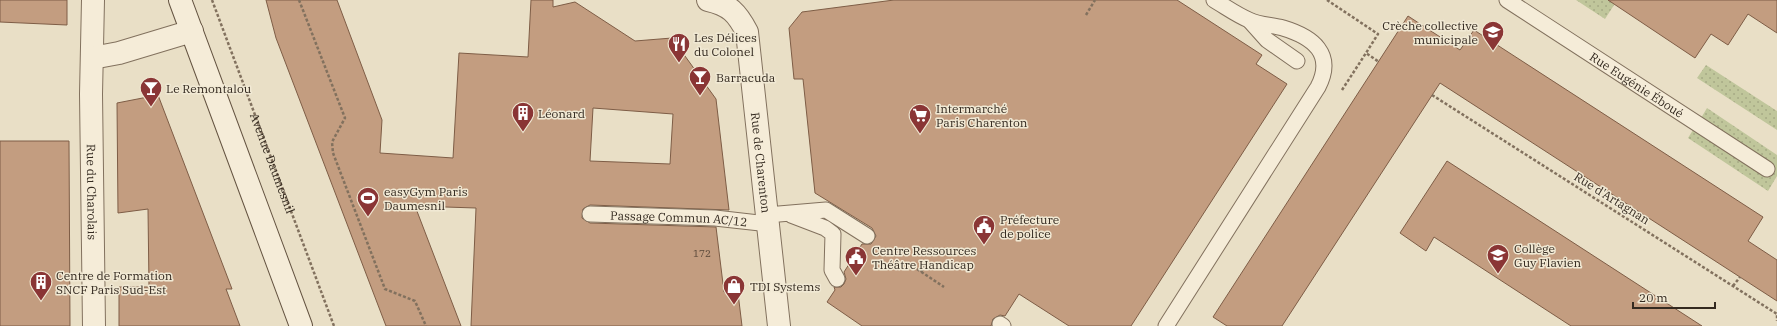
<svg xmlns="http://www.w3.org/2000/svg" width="1777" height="326" font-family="'IBM Plex Serif',serif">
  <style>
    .grass { fill: url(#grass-dots) }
    .building { fill: #c39d80; stroke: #7e5d46; fill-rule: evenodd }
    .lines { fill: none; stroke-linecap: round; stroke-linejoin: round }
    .lane-casing { stroke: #82715e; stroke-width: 17 }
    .street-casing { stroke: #82715e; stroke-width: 24 }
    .secondary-casing { stroke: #645341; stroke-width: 24 }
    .path { stroke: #82715e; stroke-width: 2.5; stroke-dasharray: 3 2; stroke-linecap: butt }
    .lane { stroke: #f5ecd8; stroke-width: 15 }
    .street { stroke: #f5ecd8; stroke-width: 22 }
    .secondary { stroke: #f5ecd8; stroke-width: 22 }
    .labels { text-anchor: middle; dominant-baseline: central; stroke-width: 3; stroke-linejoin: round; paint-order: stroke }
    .number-label { font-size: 10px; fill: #584738 }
    .poi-label { font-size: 12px; fill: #342a20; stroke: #f1e9d4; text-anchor: start }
    .street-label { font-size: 12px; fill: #342a20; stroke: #f1e9d4 }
  </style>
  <defs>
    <pattern id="grass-dots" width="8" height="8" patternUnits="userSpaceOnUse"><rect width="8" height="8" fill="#c0c69b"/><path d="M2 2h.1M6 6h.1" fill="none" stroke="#a6aa85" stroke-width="1.8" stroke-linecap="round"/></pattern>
  </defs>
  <rect width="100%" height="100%" fill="#e9dfc6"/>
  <path class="grass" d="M1576,0H1613L1616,2L1605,19Z
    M1706,65L1777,111V130L1697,78Z
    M1707,108L1777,155V176L1768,191L1688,138L1693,130L1764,176L1772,163L1701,118Z"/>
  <path class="building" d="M0,0H67V25L0,22Z
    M266,0H337L382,120L380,153L453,158L459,53L528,57L531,0H553V7L575,2L635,41L672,38L716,99L729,210L590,205L583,209L582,218L590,223L716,227L724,292L738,293L742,326H471L476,208L415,206L461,326H386L276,38ZM593,108L673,114L670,164L590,161Z
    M894,0H1177L1262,55L1256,64L1287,84L1131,326H1069L1019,294L1005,316L1000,315L993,319L991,326H862L827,302L835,290L834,287H841L844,284L846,279L844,272L862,244H871L876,236L872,228L815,193L803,79H794L789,28L802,12Z
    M1608,0H1777V33L1748,14L1728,45L1711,34L1695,58Z
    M1408,16L1460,50L1474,30L1763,217L1748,241L1777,260V301L1440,83L1282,326H1227L1213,317Z
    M158,95L232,289H226L240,326H119V287H149L148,209L118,213L117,103Z
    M0,141H69L70,326H0Z
    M1447,161L1702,326H1571L1434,237L1426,251L1400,233Z"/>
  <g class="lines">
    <g class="lane-casing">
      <g id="lane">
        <path id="s2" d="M1507,0L1767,169"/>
        <path d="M1250,21L1267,40L1297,61"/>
        <path id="s3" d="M590,214L715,218L768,224"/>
        <path d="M767,215L826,210L867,236"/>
        <path d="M791,215L825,228L833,234L832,270L837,279"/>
        <path d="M1000,324L1003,326"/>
        <path d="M1166,326L1318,87C1335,54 1313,37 1283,28C1272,25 1259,25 1249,20C1237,15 1226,7 1214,0"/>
      </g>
    </g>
    <g class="street-casing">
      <g id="street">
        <path id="s4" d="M93,0L91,94L94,326"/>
        <path id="s5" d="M708,0C730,5 737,13 747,32L779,326"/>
        <path d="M92,58L119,53L192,31"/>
      </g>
    </g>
    <g class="secondary-casing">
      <path id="secondary" d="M180,0L301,326"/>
    </g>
    <g class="path">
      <path id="s1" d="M212,0L334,326"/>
      <path d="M299,0L345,118L332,142L333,153L385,289L415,301L426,326"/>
      <path d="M1327,0L1378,34L1366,53L1379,62"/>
      <path d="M1086,15L1095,0"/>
      <path d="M1342,90L1366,53"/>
      <path d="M1432,95L1777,314V321"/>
      <path d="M917,269L944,287"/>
      <path d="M921,272L925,264"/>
      <path d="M1733,286L1740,277"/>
    </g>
    <use href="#lane" class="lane"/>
    <use href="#street" class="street"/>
    <use href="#secondary" class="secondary"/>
  </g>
  <defs>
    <g id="school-pin" transform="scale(1.15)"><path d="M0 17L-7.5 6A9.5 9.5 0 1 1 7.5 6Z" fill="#8a3535" stroke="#f1e9d4"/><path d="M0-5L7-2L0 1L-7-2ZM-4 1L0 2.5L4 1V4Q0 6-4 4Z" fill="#fff"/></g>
    <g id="restaurant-pin" transform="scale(1.15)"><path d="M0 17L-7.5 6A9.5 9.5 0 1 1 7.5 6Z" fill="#8a3535" stroke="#f1e9d4"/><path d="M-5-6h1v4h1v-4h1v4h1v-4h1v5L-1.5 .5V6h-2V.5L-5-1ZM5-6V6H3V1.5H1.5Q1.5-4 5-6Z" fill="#fff"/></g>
    <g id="bar-pin" transform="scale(1.15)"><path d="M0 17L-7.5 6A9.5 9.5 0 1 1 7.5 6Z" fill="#8a3535" stroke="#f1e9d4"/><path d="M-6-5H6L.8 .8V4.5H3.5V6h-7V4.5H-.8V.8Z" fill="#fff"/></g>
    <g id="building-pin" transform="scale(1.15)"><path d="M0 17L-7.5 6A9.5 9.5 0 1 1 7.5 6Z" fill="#8a3535" stroke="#f1e9d4"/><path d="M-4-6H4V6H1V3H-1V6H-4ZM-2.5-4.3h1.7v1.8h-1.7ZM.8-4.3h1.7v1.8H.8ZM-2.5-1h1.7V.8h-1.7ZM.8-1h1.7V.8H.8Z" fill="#fff"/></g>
    <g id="supermarket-pin" transform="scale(1.15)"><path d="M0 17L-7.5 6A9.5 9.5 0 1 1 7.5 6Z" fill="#8a3535" stroke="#f1e9d4"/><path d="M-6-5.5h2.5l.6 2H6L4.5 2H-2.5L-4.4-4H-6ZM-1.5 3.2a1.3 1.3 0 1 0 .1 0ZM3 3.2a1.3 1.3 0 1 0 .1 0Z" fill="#fff"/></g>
    <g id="stadium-pin" transform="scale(1.15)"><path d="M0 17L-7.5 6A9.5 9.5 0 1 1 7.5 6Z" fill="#8a3535" stroke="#f1e9d4"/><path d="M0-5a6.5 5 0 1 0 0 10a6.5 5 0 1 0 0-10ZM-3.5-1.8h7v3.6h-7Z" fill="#fff"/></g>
    <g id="civic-pin" transform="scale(1.15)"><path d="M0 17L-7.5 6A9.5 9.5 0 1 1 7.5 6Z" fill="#8a3535" stroke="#f1e9d4"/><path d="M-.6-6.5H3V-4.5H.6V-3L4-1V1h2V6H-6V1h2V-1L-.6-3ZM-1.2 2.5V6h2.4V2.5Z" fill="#fff"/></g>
    <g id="shop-pin" transform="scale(1.15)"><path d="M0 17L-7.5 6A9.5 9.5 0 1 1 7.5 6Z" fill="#8a3535" stroke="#f1e9d4"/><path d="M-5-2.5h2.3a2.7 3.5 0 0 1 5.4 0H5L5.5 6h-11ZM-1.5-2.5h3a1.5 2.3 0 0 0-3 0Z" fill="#fff"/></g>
  </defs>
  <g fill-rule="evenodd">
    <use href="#school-pin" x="1493" y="32"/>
    <use href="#restaurant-pin" x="679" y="44"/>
    <use href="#bar-pin" x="700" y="77"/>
    <use href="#bar-pin" x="151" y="88"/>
    <use href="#building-pin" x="523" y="113"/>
    <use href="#supermarket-pin" x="920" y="115"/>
    <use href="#stadium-pin" x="368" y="198"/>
    <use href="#civic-pin" x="984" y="226"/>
    <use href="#school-pin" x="1498" y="255"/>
    <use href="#civic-pin" x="856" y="257"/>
    <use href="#building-pin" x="41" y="282"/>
    <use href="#shop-pin" x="734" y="286"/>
  </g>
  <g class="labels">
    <g class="number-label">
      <text x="702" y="253">172</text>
    </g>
    <g class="poi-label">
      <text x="1478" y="25" text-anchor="end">Crèche collective<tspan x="1478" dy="14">municipale</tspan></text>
      <text x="694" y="37">Les Délices<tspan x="694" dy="14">du Colonel</tspan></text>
      <text x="716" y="77">Barracuda</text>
      <text x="166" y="88">Le Remontalou</text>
      <text x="936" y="108">Intermarché<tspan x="936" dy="14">Paris Charenton</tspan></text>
      <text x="538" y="113">Léonard</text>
      <text x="384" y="191">easyGym Paris<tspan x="384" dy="14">Daumesnil</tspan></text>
      <text x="1000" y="219">Préfecture<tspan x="1000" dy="14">de police</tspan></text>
      <text x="1514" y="248">Collège<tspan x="1514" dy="14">Guy Flavien</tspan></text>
      <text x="872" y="250">Centre Ressources<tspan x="872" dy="14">Théâtre Handicap</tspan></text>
      <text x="56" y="275">Centre de Formation<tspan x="56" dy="14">SNCF Paris Sud-Est</tspan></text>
      <text x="750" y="286">TDI Systems</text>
    </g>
    <g class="street-label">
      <text stroke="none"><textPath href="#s2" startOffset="155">Rue Eugénie Éboué</textPath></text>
      <text stroke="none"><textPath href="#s5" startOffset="184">Rue de Charenton</textPath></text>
      <text stroke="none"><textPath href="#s1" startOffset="174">Avenue Daumesnil</textPath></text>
      <text stroke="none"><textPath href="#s4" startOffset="192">Rue du Charolais</textPath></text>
      <text transform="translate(1612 198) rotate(32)">Rue d'Artagnan</text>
      <text stroke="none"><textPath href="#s3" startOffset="89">Passage Commun AC/12</textPath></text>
    </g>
  </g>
  <path d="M1633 302v6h82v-6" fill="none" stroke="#342a20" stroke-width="2"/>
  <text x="1639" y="302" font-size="12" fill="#342a20" stroke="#f1e9d4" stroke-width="3" paint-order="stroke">20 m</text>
</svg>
